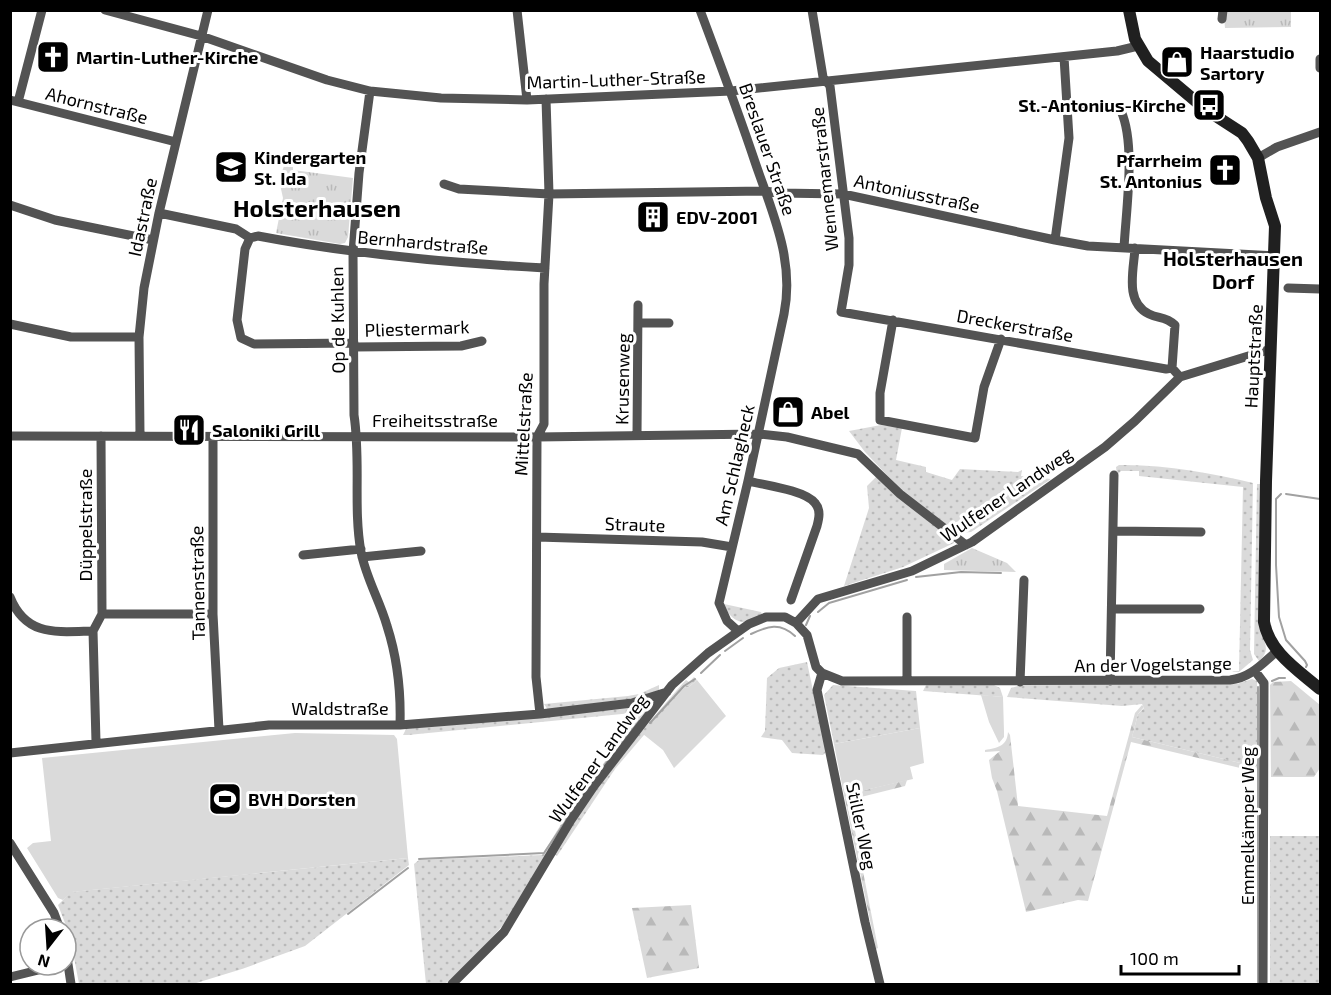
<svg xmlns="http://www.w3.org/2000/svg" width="1331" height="995" font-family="'Exo 2',sans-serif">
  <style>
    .grass { fill: url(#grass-dots) }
    .forest { fill: url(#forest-firs) }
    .park { fill: url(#park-tufts) }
    .garden { fill: #dadada }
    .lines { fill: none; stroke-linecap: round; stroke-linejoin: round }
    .stream { stroke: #a1a1a1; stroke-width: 2 }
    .street { stroke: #535353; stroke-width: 9 }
    .secondary { stroke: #202020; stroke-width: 12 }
    .labels { text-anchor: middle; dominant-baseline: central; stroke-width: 6; stroke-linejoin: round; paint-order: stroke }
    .poi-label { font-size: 18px; font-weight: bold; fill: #000; stroke: #fff; text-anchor: start }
    .street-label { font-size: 18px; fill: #000; stroke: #fff }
    .neighbourhood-label { font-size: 20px; font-weight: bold; fill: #000; stroke: #fff }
    .district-label { font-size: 24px; font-weight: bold; fill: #000; stroke: #fff }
  </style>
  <defs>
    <pattern id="grass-dots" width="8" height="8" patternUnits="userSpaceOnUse" patternTransform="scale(1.5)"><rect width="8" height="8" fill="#dadada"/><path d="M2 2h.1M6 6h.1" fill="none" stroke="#b9b9b9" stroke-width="1.8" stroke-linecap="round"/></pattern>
    <pattern id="forest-firs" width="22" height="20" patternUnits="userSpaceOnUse" patternTransform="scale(1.5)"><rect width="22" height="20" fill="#dadada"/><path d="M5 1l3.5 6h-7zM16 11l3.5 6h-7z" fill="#b9b9b9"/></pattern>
    <pattern id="park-tufts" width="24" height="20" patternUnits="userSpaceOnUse" patternTransform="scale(1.5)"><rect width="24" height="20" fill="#dadada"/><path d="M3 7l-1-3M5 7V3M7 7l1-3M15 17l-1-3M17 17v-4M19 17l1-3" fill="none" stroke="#b9b9b9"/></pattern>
  </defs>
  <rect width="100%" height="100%" fill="#fff"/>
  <path class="grass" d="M881,425L902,428L896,460L926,467V472L952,480L960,469L1018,472L1022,470L1021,476L1051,479L971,532L961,533L947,525L902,491L865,452L849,431Z
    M1119,465C1162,464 1212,473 1253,483L1250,650L1253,660L1239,672H1224L1239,671L1243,487L1139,476V471H1121L1117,475L1116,467Z
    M877,476L954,537V543L903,567L844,586L869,508L867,486Z
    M1257,484H1260L1264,639C1267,649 1267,654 1259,661L1254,654Z
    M724,604L761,612L763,616C751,620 742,627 731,616C727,612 725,610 724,604Z
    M807,662L826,752L823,755L792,753L782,740L761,737L765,731L767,678L779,668Z
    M694,677L697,680L689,687L684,688L615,769L557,856L554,854C590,792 636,737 683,683L686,680L689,682Z
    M1252,679L1257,681V767L1132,737L1138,714L1144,708L1142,704L1122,706L1007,697L1011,688L1025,684H1237Z
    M659,685V691L641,697L548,710L544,704L628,696L639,694Z
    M833,685L916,691L920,728L834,744L824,695Z
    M926,685H994L1000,688L1003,697L923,691Z
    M661,697L510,917L474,958L445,984H426L414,864L419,860L542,855L576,800L636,720L632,713L408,735H403L406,729Z
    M1270,836H1320V984H1270Z
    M408,858L409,865L305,946L242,969L193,984H79L70,936L58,905L71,892Z"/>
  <path class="forest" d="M1291,681L1320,705V768L1314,777H1271L1270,685L1273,682Z
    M1142,705L1144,707L1138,714L1132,737L1257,767V772L1131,742L1088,901L1078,900L1026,912L997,791L992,778L989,760L1000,751L985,752V750C998,748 1007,746 1008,732L1010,735L1018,806L1107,816L1135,713Z
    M907,780L905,786L849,800L878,948L876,949L844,795Z
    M691,905L699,968L647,978L632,908Z"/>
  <path class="park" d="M1226,11H1291V27L1225,28L1224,16Z
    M284,166L293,167V170L353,178L348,237L345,243L340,244L276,233L283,198L279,180Z
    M972,548L1007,563L1016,572L944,570V564Z"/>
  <path class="garden" d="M697,680L726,716L674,768L663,750L643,734L684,688L689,687Z
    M981,695L1003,697L1004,732V737L999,743L989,722Z
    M920,728L924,763L910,767L913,779L844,795L834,744Z
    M295,733L394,735L397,739L408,858L72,892L63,900L58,898L27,848L33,843L51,841L42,758Z"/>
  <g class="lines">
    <path class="stream" d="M1281,494L1276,499V565L1279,617L1286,640L1305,661L1307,665L1306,667
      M1286,494L1320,499
      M916,577L961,572L1001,573
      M818,612L829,603L907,580
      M806,625L810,616
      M751,634C768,626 780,622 795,636
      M725,651L743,638
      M701,673L720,655
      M1272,681L1279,678H1285
      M650,723L684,686L695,679
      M419,859L544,853L595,777L639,721
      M348,914L408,868
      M1258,984V687"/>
    <path class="street" d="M105,10L201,36L327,80L370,91L441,98L527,100L731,91L1117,51L1138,46
      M517,10L527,100
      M700,10C719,61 738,111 755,162C772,212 795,260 784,314L748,481L719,603L727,621L738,631
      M812,10L823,77L830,86L849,238V265L841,312L1166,369L1172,368L1180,377
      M1222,19L1223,10
      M1320,59V68
      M370,91L359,173L353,252L354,415C361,461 353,507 361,552C366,578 380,601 387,626C397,657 401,692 400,725
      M10,100L176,142
      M18,102L42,10
      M1066,110C1085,108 1103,104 1121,111C1136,144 1126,210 1124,248
      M1258,158L1277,147L1320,132
      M444,184L459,189L549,194L765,191L779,193L843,194L1055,240L1088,246L1275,256
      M10,205L55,220L153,240
      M159,213L236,229L250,238L258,236C353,254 448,263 545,268
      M250,238L245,249L237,320L241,338L254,344L354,343
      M1055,240L1069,138L1064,57
      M1135,248C1134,269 1124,302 1149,314C1159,319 1165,316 1175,325L1172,368
      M1288,288L1320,289
      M893,320L880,393V420L975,438L984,387L1001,339
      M639,323H669
      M10,324L71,337H139
      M354,347L461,346L482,341
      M140,435L139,337L144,288L159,213L208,10
      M637,435L638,305
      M10,436L537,437L759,434L787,437L858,454L900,494L966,545
      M213,436V614L219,730
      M748,481C764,485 805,490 815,503C821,510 819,518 817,526L791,600
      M1113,531L1201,532
      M537,537L702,542L732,547
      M303,555L361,549
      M362,557L421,551
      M10,597C26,637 57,632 93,631L102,614L101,436
      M1112,609H1200
      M102,614H213
      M796,623L818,599L912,571L972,542L1105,447L1135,421L1180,377L1271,349
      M93,631L96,742
      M1255,671L1264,683L1263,984
      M822,673L817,690L865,922L880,984
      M907,681V617
      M1110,681L1114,475
      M1020,682L1024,580
      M540,714L536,677L537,437L544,424V284L549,194L546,99
      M10,753L269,725H400L540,714L632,703L667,692
      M10,843L54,913L60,929
      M66,951L71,984
      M10,977L59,965
      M452,984L504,932L571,820L594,786L672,685L708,653L749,624L766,617H785L796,623L807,635L816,667L822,673L842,681L1230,680C1250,678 1262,664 1277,651"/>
    <path class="secondary" d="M1129,10L1135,39L1148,61L1205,109L1242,133L1248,141L1258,158L1266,198L1275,226L1266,481L1264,622C1270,653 1298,670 1320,689"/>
  </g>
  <defs>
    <g id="church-square" transform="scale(1.725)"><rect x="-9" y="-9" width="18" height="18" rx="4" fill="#000" stroke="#fff"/><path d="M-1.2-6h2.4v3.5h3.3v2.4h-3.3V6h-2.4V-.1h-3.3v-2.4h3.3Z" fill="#fff"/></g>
    <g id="shop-square" transform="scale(1.725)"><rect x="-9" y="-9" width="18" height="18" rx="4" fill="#000" stroke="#fff"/><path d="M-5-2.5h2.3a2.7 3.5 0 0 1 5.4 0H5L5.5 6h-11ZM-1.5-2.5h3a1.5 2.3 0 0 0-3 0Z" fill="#fff"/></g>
    <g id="bus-square" transform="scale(1.725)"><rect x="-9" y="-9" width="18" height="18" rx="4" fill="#000" stroke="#fff"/><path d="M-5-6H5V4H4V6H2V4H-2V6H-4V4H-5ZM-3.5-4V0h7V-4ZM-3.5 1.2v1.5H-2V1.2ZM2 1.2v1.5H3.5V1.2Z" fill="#fff"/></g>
    <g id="school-square" transform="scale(1.725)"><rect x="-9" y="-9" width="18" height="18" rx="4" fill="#000" stroke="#fff"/><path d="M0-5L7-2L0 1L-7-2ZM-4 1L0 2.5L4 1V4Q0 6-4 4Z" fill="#fff"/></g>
    <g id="building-square" transform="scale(1.725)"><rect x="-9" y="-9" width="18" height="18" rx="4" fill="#000" stroke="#fff"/><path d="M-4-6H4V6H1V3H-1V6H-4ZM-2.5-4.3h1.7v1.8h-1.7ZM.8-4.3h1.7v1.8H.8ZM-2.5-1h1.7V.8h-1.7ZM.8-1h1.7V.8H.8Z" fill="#fff"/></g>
    <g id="restaurant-square" transform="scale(1.725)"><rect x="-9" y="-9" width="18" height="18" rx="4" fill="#000" stroke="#fff"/><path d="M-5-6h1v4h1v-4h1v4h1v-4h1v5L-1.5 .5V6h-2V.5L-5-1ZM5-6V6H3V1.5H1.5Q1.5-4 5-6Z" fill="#fff"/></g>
    <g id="stadium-square" transform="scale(1.725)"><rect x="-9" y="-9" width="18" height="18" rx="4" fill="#000" stroke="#fff"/><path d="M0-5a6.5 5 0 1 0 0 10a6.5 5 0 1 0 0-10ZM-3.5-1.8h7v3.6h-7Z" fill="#fff"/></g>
  </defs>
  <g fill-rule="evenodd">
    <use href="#church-square" x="53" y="57"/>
    <use href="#shop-square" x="1177" y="62"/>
    <use href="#bus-square" x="1209" y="105"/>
    <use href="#school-square" x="231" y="167"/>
    <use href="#church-square" x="1225" y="170"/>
    <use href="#building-square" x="653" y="217"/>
    <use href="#shop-square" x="788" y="412"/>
    <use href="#restaurant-square" x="189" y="430"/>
    <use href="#stadium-square" x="225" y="799"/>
  </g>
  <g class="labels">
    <g class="poi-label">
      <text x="1200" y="52">Haarstudio<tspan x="1200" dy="21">Sartory</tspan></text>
      <text x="76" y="57">Martin-Luther-Kirche</text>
      <text x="1186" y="105" text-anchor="end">St.-Antonius-Kirche</text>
      <text x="254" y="157">Kindergarten<tspan x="254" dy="21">St. Ida</tspan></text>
      <text x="1202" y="160" text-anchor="end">Pfarrheim<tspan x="1202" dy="21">St. Antonius</tspan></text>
      <text x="676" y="217">EDV-2001</text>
      <text x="811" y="412">Abel</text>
      <text x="212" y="430">Saloniki Grill</text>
      <text x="248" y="799">BVH Dorsten</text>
    </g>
    <g class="street-label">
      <text transform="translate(616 79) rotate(-2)">Martin-Luther-Straße</text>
      <text transform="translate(97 105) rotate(14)">Ahornstraße</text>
      <text transform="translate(768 149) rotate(71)">Breslauer Straße</text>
      <text transform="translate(824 179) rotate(-96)">Wennemarstraße</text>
      <text transform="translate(917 193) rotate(12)">Antoniusstraße</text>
      <text transform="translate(142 217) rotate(-78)">Idastraße</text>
      <text transform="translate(423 242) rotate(5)">Bernhardstraße</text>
      <text transform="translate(337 320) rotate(-91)">Op de Kuhlen</text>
      <text transform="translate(1015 325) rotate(10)">Dreckerstraße</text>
      <text transform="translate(417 328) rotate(-2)">Pliestermark</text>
      <text transform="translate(1253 356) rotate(-87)">Hauptstraße</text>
      <text transform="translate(622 379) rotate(-89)">Krusenweg</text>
      <text x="435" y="420">Freiheitsstraße</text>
      <text transform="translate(523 424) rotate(-87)">Mittelstraße</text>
      <text transform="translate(734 465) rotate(-77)">Am Schlagheck</text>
      <text transform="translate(1006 494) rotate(-34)">Wulfener Landweg</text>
      <text transform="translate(635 524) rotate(2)">Straute</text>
      <text transform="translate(85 525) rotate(-90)">Düppelstraße</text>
      <text transform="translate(197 583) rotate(-91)">Tannenstraße</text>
      <text transform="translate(1153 664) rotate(-1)">An der Vogelstange</text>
      <text x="340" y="708">Waldstraße</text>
      <text transform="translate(598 758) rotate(-54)">Wulfener Landweg</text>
      <text transform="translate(862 826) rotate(78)">Stiller Weg</text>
      <text transform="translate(1247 826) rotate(-90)">Emmelkämper Weg</text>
    </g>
    <g class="neighbourhood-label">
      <text x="1233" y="258">Holsterhausen<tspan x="1233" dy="23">Dorf</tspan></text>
    </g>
    <g class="district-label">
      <text x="317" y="207">Holsterhausen</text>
    </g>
  </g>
  <rect width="1331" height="995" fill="none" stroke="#000000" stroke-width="24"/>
  <g transform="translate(48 947) rotate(197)"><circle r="28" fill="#ffffff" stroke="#999999" stroke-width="1.5"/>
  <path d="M0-4.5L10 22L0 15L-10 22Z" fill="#000000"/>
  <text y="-9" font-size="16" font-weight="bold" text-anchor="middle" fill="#000000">N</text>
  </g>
  <path d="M1121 965v9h118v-9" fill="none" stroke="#000000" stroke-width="3"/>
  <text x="1130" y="965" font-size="18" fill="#000000" stroke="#ffffff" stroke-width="4.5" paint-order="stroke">100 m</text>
</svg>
